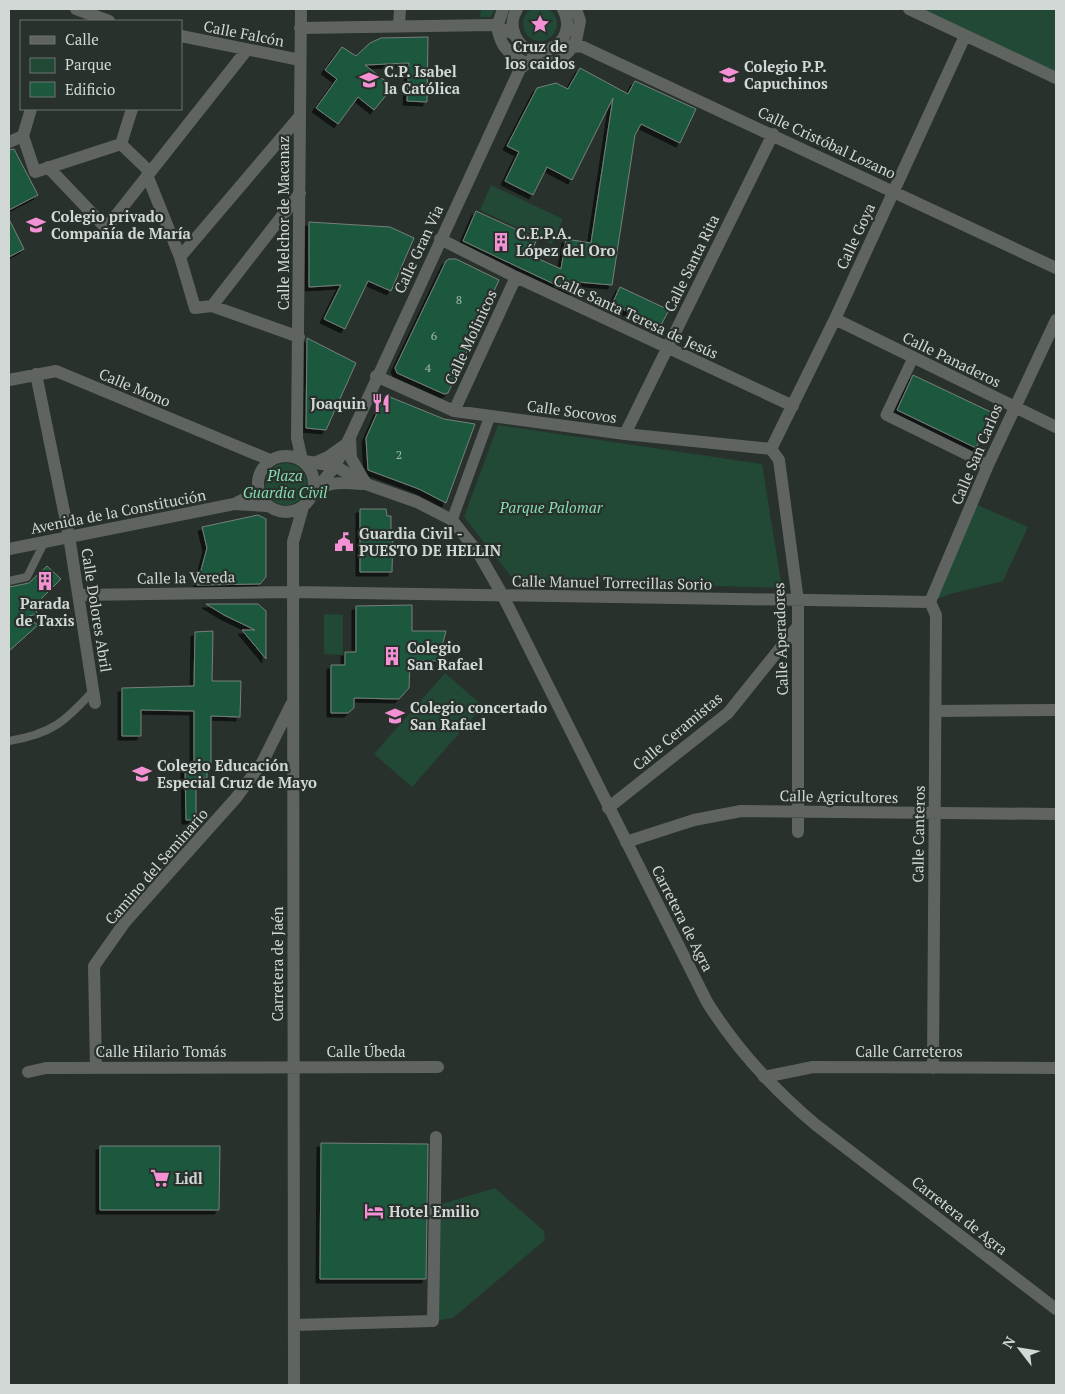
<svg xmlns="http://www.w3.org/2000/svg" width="1065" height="1394" font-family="'PT Serif',serif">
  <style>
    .green { fill: #214936 }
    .building { fill: #1b583d; stroke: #76807b; filter: url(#shadow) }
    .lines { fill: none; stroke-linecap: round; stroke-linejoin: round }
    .service { stroke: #606461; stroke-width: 8 }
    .pedestrian { stroke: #606461; stroke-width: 11 }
    .minor { stroke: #606461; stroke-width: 12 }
    .tertiary { stroke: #606461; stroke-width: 12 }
    .labels { text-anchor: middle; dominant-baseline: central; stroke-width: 4.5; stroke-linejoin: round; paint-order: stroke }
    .number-label { font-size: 12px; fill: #a4b8af }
    .street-label { font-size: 15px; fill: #d2d8d5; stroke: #29312c }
    .poi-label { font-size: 15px; font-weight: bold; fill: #d2d8d5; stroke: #29312c; text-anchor: start }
    .park-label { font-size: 15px; font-style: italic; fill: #85ddb0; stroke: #29312c }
  </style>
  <defs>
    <filter id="shadow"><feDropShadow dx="-4" dy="4" stdDeviation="0" flood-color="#0009"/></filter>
  </defs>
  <rect width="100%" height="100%" fill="#29312c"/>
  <path class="green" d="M523 24a17 17 0 1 1 34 0a17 17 0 1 1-34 0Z
    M481,9H495L491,17H480Z
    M909,9H1056V78Z
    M491,185L563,219L552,244L480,210Z
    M498,425L762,464L782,588L513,579L464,517Z
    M265 484a21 21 0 1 1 42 0a21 21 0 1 1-42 0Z
    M973,503L1028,527L1003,581L950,594L930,602Z
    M324,614L343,615V655L324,654Z
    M445,673L483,706L412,787L374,754Z
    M495,1188L544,1231L545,1240L453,1318L433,1321L435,1206Z"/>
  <path class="building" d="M428,37L427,102L407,101L409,63L365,65L393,87L374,110L358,97L338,124L316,108L337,79L325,70L342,47L356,56L370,43L381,38Z
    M580,68L628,94L635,81L696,109L680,143L641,124L635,135L612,285L578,282L573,293L463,241L476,211L537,239L530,255L561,269L566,239L591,243L613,98L572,180L547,167L533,195L505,181L519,152L507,146L537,88L556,83L568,89Z
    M14,149L38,195L9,210V150Z
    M9,219L24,249L9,257Z
    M309,222L390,227L414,238L391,291L368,281L345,329L324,319L341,285L309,287Z
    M449,259H456L499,280L448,393L444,394L397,373L395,368L446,261Z
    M620,287L669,310L660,327L612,304Z
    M307,338L356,363L326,430L306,428Z
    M913,375L993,413L976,448L897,410Z
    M385,395L444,419L475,424L446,503L419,489L368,470L366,438Z
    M360,509H386L387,516H391V531H393L392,572H360Z
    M258,515L266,519V577L260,584L197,585L207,548L202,527Z
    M47,566L61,579L35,605L37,614L26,617L38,625L9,651V587L29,583Z
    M206,604H258L266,611V659L242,630H255L224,615Z
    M412,605V631H446L438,661L410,660L409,688L399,699L354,698V708L348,713H331V665H345V652H356V606Z
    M213,631L212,681H241L240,717L211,716V766H207V778H196V820H186L185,767H194V711L141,710V736H122V688L194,686L195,632Z
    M321,1143L428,1144L426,1279H320Z
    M100,1146H220L219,1210H100Z"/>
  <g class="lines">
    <path class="service" d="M9,581L27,577L45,541
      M9,741C51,734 65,722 93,691"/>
    <path class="pedestrian" d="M913,358L886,415L988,465
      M452,520L490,416"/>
    <path class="minor" d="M76,9L109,21
      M301,9L297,438L302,460
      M517,9C512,17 511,26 515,35C529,69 582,45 563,9
      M576,9L580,21L576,41
      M909,9L1056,78
      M498,24L503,9
      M399,25L400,9
      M497,26C500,44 506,52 522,61
      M300,28L493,25L514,34
      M181,36L300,60
      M554,48L565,45L583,47L1056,268
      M527,63C549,67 561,63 574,45
      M31,109L23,136L35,172L121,144
      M9,142L23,136
      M121,144L150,172
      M121,144L132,109
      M48,167L106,228L246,51
      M147,175L180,257L195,308L212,306L299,337
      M440,239L516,277L793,406
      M180,257L300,116
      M212,306L300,193
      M835,319L1056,427
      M36,374L69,536L95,703
      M376,376L454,411L625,434L771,449
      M9,380L56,371L270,460
      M454,411L516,277
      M625,434L773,134
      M350,438L351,458L366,484
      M771,449L835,319L965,36
      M771,449L779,460L798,601V832
      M258 484a28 28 0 1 1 56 0a28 28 0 1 1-56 0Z
      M314,463L328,457L345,445
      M317,489L335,466L350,437L520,69L541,51
      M78,595L294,592L930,602
      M930,602L936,615L933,1068
      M930,602L988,465L1056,320
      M936,711L1056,710
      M608,808L728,713L798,626
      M626,842L694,820L741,811L1056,814
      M96,1068L94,966L125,922L236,798L263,761L292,703
      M28,1072L46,1068L438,1067
      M764,1077L813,1067L1056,1068
      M294,1325L433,1321L436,1137
      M294,1385L293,542L303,507"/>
    <path class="tertiary" d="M304,461L335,466L366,484L417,502L452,520L479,554L503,596L707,1002C737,1050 773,1089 816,1125L1056,1309
      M313,494C326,480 346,483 363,484
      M238,502L251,496L258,490
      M9,549L234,504L268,506"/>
  </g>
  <defs>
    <g id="sight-bare" transform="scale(1.5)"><path d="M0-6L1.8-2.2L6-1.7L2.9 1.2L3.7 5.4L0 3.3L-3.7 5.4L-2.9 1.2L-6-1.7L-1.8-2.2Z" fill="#f491d4" stroke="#29312c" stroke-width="2.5" paint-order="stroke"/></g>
    <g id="school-bare" transform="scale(1.5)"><path d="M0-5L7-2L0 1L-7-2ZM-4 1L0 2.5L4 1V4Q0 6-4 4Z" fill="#f491d4" stroke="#29312c" stroke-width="2.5" paint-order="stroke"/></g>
    <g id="building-bare" transform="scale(1.5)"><path d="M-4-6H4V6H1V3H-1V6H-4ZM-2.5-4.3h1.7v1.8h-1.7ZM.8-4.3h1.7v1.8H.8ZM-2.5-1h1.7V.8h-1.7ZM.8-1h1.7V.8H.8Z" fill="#f491d4" stroke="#29312c" stroke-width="2.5" paint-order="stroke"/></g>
    <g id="restaurant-bare" transform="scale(1.5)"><path d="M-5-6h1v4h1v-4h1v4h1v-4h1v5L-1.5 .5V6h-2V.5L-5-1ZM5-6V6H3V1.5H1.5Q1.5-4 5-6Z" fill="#f491d4" stroke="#29312c" stroke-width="2.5" paint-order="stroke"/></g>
    <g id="civic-bare" transform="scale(1.5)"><path d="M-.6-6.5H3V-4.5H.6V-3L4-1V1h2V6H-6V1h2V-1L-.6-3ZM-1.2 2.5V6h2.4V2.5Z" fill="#f491d4" stroke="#29312c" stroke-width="2.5" paint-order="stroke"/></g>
    <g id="supermarket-bare" transform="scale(1.5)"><path d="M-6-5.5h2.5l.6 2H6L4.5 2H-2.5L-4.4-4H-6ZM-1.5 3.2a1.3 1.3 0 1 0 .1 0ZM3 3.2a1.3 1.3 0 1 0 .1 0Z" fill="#f491d4" stroke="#29312c" stroke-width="2.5" paint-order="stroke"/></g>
    <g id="hotel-bare" transform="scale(1.5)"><path d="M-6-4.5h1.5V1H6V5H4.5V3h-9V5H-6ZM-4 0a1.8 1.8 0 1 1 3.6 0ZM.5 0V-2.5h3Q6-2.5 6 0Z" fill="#f491d4" stroke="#29312c" stroke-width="2.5" paint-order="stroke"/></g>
  </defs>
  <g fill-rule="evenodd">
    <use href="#sight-bare" x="540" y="24"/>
    <use href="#school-bare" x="729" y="75"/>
    <use href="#school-bare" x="369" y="80"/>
    <use href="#school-bare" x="36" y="225"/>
    <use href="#building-bare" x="501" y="242"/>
    <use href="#restaurant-bare" x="381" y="403"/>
    <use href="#civic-bare" x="344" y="542"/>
    <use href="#building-bare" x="45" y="581"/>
    <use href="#building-bare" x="392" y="656"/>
    <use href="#school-bare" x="395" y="716"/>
    <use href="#school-bare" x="142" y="774"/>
    <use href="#supermarket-bare" x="160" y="1178"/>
    <use href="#hotel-bare" x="374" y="1211"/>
  </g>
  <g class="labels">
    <g class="number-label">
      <text x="459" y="299">8</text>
      <text x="434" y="335">6</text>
      <text x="428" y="367">4</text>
      <text x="399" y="454">2</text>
    </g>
    <g class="street-label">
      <text transform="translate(244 33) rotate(11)">Calle Falcón</text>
      <text transform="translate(827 142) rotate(25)">Calle Cristóbal Lozano</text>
      <text transform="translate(283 223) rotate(-90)">Calle Melchor de Macanaz</text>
      <text transform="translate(855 236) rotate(-65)">Calle Goya</text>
      <text transform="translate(418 249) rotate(-65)">Calle Gran Via</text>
      <text transform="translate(691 263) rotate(-64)">Calle Santa Rita</text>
      <text transform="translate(636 316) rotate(25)">Calle Santa Teresa de Jesús</text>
      <text transform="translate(470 337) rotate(-65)">Calle Molinicos</text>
      <text transform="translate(952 359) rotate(26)">Calle Panaderos</text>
      <text transform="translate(135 387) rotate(23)">Calle Mono</text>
      <text transform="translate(572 411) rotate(8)">Calle Socovos</text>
      <text transform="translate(976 454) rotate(-67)">Calle San Carlos</text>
      <text transform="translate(118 511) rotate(-11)">Avenida de la Constitución</text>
      <text transform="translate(186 577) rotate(-1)">Calle la Vereda</text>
      <text transform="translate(612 582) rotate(1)">Calle Manuel Torrecillas Sorio</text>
      <text transform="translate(97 610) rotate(81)">Calle Dolores Abril</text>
      <text transform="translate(780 639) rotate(-92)">Calle Aperadores</text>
      <text transform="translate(677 731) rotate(-40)">Calle Ceramistas</text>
      <text transform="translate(839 796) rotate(1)">Calle Agricultores</text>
      <text transform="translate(918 834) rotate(-89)">Calle Canteros</text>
      <text transform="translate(156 866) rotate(-49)">Camino del Seminario</text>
      <text transform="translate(683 918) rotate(63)">Carretera de Agra</text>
      <text transform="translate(277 964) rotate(-90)">Carretera de Jaén</text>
      <text x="161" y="1051">Calle Hilario Tomás</text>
      <text x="366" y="1051">Calle Úbeda</text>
      <text x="909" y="1051">Calle Carreteros</text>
      <text transform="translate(960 1215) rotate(38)">Carretera de Agra</text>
    </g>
    <g class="poi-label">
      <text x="540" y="46" text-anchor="middle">Cruz de<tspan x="540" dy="17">los caidos</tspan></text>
      <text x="744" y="66">Colegio P.P.<tspan x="744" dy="17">Capuchinos</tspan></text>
      <text x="384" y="71">C.P. Isabel<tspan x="384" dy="17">la Católica</tspan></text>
      <text x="51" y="216">Colegio privado<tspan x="51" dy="17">Compañía de María</tspan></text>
      <text x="516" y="233">C.E.P.A.<tspan x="516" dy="17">López del Oro</tspan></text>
      <text x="366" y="403" text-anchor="end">Joaquin</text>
      <text x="359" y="533">Guardia Civil -<tspan x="359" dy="17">PUESTO DE HELLIN</tspan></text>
      <text x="45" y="603" text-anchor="middle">Parada<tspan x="45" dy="17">de Taxis</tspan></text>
      <text x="407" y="647">Colegio<tspan x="407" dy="17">San Rafael</tspan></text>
      <text x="410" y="707">Colegio concertado<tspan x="410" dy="17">San Rafael</tspan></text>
      <text x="157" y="765">Colegio Educación<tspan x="157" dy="17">Especial Cruz de Mayo</tspan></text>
      <text x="175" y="1178">Lidl</text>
      <text x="389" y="1211">Hotel Emilio</text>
    </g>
    <g class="park-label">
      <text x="285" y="475">Plaza<tspan x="285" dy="17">Guardia Civil</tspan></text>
      <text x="551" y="507">Parque Palomar</text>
    </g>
  </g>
  <rect width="1065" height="1394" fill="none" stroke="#d2d8d5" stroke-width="20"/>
  <rect x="20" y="20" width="162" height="90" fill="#29312c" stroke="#6d7470"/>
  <rect x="30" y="36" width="25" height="8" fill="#606461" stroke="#6d7470"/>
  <text x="65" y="45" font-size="15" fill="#d2d8d5">Calle</text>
  <rect x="30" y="58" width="25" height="15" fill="#214936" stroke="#6d7470"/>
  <text x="65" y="70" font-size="15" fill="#d2d8d5">Parque</text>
  <rect x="30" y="82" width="25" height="15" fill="#1b583d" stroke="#6d7470"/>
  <text x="65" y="95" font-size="15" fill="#d2d8d5">Edificio</text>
  <g transform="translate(1020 1349) rotate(301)" stroke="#29312c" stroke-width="4" paint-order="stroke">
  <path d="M0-4L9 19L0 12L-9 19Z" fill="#d2d8d5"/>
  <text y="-8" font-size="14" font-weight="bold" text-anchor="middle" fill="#d2d8d5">N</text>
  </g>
</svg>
